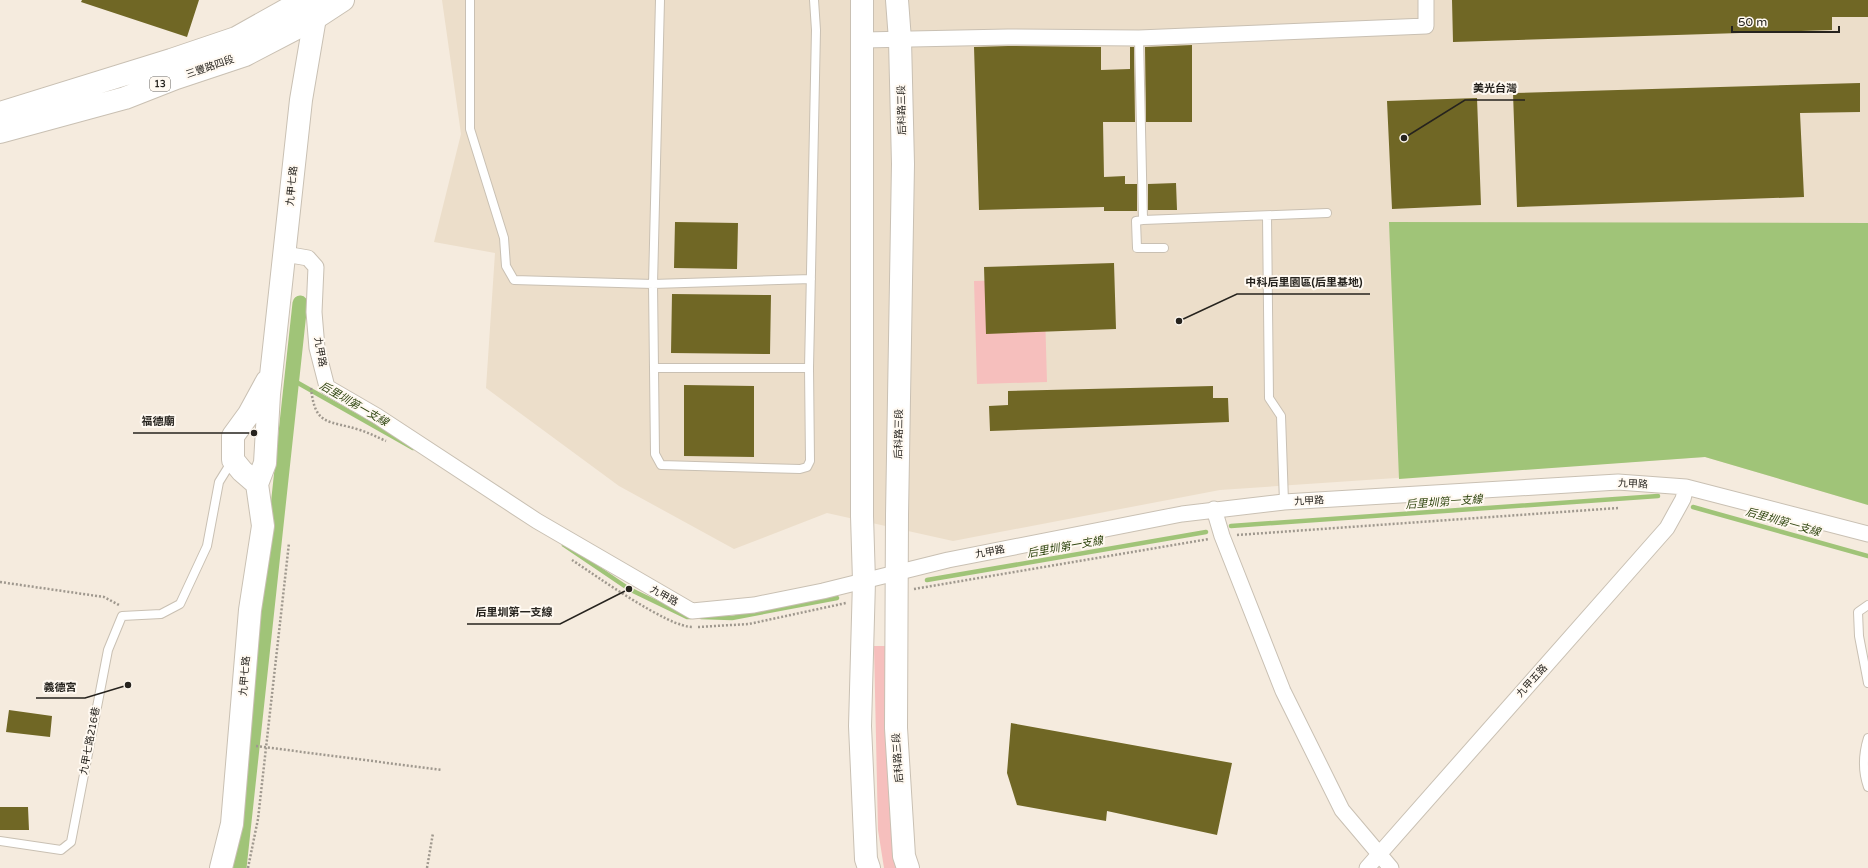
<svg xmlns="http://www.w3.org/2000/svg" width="1868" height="868" font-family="'Varela Round','Noto Sans TC',sans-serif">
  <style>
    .built { fill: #ecdeca }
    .green { fill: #f6bfbd }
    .water { fill: #a0c478 }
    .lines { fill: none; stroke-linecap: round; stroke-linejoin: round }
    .stream { stroke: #a0c478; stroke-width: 4.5 }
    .canal { stroke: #a0c478; stroke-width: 15 }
    .building { fill: #706725 }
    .lane-casing { stroke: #c9c0b3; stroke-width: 10 }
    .street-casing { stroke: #c9c0b3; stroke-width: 17 }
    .secondary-casing { stroke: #c9c0b3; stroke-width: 24 }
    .primary-casing { stroke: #c9c0b3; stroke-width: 24 }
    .path { stroke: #9f988e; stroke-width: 2.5; stroke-dasharray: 2 2; stroke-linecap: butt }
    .lane { stroke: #fff; stroke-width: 8 }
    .street { stroke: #fff; stroke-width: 15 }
    .secondary { stroke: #fff; stroke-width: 22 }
    .primary { stroke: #fff; stroke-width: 22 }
    .labels { text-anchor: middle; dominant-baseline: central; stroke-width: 4; stroke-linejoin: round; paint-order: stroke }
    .shield { fill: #fff9f1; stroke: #67635d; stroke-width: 1 }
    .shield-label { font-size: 9px; font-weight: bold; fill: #26231e }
    .street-label { font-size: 10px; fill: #26231e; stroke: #fff9f1 }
    .water-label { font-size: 11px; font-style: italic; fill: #304610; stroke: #fff9f1 }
    .leader { fill: none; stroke: #26231e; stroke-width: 1.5 }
    .callout-dot { fill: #26231e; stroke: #fff9f1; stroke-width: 1.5 }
    .callout-label { font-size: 11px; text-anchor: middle; font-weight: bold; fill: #26231e; stroke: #fff9f1; stroke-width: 4; stroke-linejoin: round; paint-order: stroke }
  </style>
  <rect width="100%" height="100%" fill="#f5ebde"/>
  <path class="built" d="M442,0H1868V505L1705,457L1220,490L953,541L827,513L734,549L619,486L486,388L495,253L434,242L461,134Z"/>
  <path class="green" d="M1044,279L1047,382L977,384L974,281Z
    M874,646H888L896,868H884L878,830Z"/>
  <path class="water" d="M1389,222L1868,223V505L1705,457L1399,479Z"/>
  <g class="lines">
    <path class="stream" d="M291,379L413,448
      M1693,507L1868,556
      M1231,526L1658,496
      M564,545L629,589L687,617H691
      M927,580L1206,532
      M701,617L732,618L837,598"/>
    <path class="canal" d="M239,868L300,303"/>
  </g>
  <path class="building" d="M82,0H199L187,37L81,2Z
    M1452,0H1868V17H1832V30L1453,42Z
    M1192,45V122H1146L1145,47Z
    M1008,46L1101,47V70L1130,69V47H1134L1135,122H1103L1104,177L1125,176V184H1137V211H1104V207L979,210L974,47Z
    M1860,83V112L1800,113L1804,197L1517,207L1513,93Z
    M1477,98L1481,205L1392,209L1387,101Z
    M1176,183L1177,210H1148V184Z
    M675,222L738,223L737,269L674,268Z
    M1114,263L1116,329L986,334L984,267Z
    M672,294L771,295L770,354L671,353Z
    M684,385L754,386V457L684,456Z
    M1213,386V398H1228L1229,422L990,431L989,406L1008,405V391Z
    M9,710L52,716L50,737L6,732Z
    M1011,723L1232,763L1217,835L1107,811L1106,821L1017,805L1007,773Z
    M0,807H28L29,830H0Z"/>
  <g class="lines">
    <g class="lane-casing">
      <path id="lane" d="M470,0V129L504,238L506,266L514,280L653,284L811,279
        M660,0L653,284L655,454L661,465L800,469L807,467L810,461L809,368L816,30L814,0
        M1139,38L1143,220L1327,213
        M1267,216L1269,398L1281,416L1284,502
        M1143,220L1136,221L1137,248H1164
        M655,368H809
        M1868,605L1858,612L1859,636L1868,683
        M1868,738C1863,754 1862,770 1868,787
        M0,841L61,850L71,842L108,650L122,616L161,614L180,604L207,546L219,482L232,461"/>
    </g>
    <g class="street-casing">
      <path id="street" d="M863,40L1008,37L1139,38L1426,26V0
        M285,254L308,258L316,267L314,312L317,348L327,387L377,416L537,521L692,611L754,605L823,591L948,560L1182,514L1284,502L1618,482L1686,487L1868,534
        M1214,509L1222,536L1283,691L1342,810L1391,868
        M1367,868L1667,528L1683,499L1686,487"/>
    </g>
    <g class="secondary-casing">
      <path id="secondary" d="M862,0V516L864,581L860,726L866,859L869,868
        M897,0L900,40L903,164L897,515L896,728L904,856L908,868
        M257,484L242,471L233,460V436L249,414L267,381
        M221,868L232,824L250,610L263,526L257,484L265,463L269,394L301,100L318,0"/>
    </g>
    <g class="primary-casing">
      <path id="primary" d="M0,113L171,60L236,38L304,0
        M0,132L125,98L176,78L245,55L314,19L343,0"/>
    </g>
    <path class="path" d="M311,388C315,427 329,420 360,430C369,433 377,437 386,441
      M1237,535L1618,508
      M572,560C595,575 669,628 693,627
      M0,582L104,597L119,605
      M914,589L1209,539
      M698,627L749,624L846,603
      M256,746L442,770
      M248,868L258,819L289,543
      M427,868L433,833"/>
    <use href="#lane" class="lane"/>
    <use href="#street" class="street"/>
    <use href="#secondary" class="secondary"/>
    <use href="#primary" class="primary"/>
  </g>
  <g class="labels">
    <rect class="shield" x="150" y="77" width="20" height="14" rx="3"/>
    <g class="shield-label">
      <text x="160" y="84">13</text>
    </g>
    <g class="street-label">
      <text transform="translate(210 67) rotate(-19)">三豐路四段</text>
      <text transform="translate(902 110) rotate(-91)">后科路三段</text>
      <text transform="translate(292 186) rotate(-84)">九甲七路</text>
      <text transform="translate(320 352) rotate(80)">九甲路</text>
      <text transform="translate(899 434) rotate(-89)">后科路三段</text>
      <text transform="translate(1633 484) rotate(3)">九甲路</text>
      <text transform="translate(1309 501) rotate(-3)">九甲路</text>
      <text transform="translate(990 552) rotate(-11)">九甲路</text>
      <text transform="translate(664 596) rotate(29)">九甲路</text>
      <text transform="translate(245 676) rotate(-85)">九甲七路</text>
      <text transform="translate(1532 681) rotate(-48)">九甲五路</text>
      <text transform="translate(90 741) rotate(-79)">九甲七路216巷</text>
      <text transform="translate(898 758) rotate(-94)">后科路三段</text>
    </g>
    <g class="water-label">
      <text transform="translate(354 404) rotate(30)">后里圳第一支線</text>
      <text transform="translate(1444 502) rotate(-4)">后里圳第一支線</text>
      <text transform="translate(1783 522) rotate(16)">后里圳第一支線</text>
      <text transform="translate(1065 547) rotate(-10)">后里圳第一支線</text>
    </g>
  </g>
  <path class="leader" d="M1404 138L1465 100H1525M1179 321L1237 294H1370M254 433L182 433H133M629 589L560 624H467M128 685L85 698H36"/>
  <g class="callout-dot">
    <circle cx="1404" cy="138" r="4"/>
    <circle cx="1179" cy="321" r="4"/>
    <circle cx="254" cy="433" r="4"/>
    <circle cx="629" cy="589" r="4"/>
    <circle cx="128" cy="685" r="4"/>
  </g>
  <g class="callout-label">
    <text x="1495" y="92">美光台灣</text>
    <text x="1304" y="286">中科后里園區(后里基地)</text>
    <text x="158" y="425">福德廟</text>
    <text x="514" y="616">后里圳第一支線</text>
    <text x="60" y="691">義德宮</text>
  </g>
  <path d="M1732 26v6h107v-6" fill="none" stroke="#26231e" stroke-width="2"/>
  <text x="1738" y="26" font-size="12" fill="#26231e" stroke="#fff9f1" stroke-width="3" paint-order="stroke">50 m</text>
</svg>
